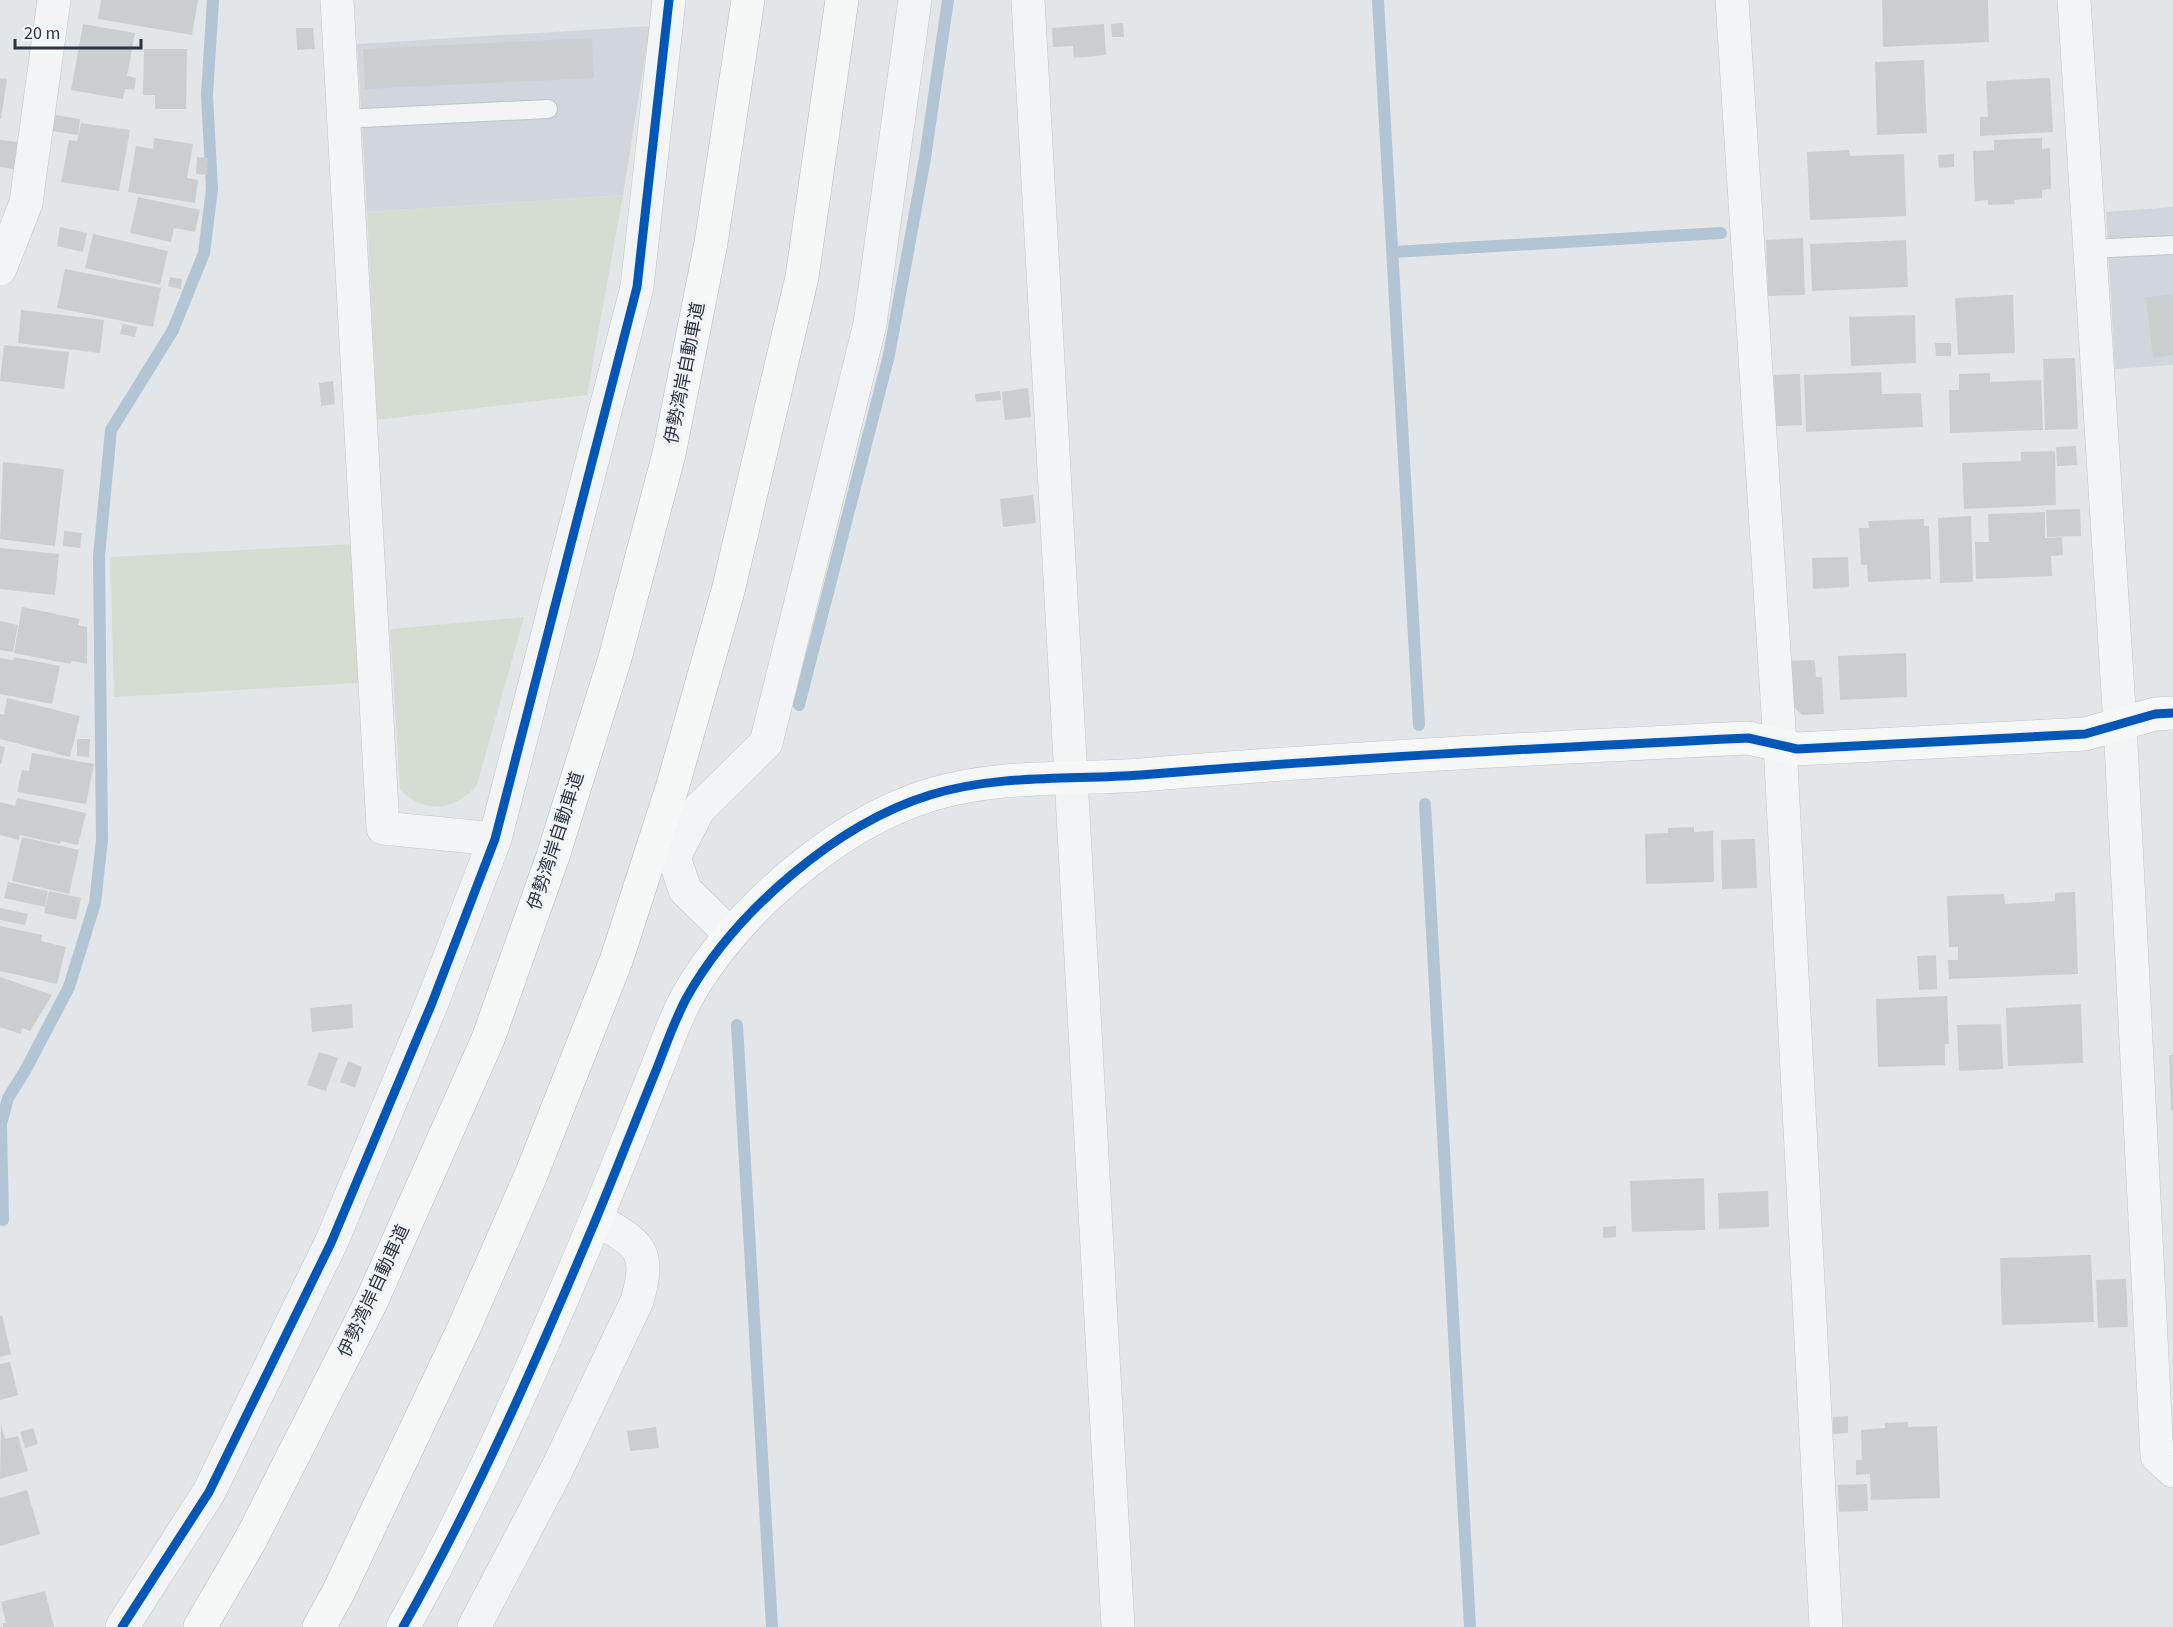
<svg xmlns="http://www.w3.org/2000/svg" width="2173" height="1627" font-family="'Source Sans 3','Noto Sans JP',sans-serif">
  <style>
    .built { fill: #d1d6dc }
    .green { fill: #d5ddd3 }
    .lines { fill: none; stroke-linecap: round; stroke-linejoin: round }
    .stream { stroke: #b1c5d4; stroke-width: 12 }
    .building { fill: #cbced1 }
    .lane-casing { stroke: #c1c4c6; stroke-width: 20 }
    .street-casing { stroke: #c1c4c6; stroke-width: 34 }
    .secondary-casing { stroke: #c1c4c6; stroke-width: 34 }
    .highway-casing { stroke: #b5b9bd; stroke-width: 34 }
    .lane { stroke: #f2f4f5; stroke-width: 18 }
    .street { stroke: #f2f4f5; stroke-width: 33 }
    .secondary { stroke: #f6f7f7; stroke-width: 33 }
    .highway { stroke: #f6f7f7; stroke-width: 33 }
    .cycleway-casing { stroke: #f1f4f8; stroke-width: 13 }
    .cycleway { stroke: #0057b8; stroke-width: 9 }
    .labels { text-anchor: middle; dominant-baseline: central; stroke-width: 5; stroke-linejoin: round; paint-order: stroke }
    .street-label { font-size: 18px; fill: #293543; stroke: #f1f4f8 }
  </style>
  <rect width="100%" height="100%" fill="#e3e6e8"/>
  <path class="built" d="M650,26L623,195L367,212L357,44Z
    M2173,207V365L2115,369L2106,212Z"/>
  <path class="green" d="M623,195L587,395L377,420L367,212Z
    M352,544L360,683L114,697L110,557Z
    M524,617L477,785C455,811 424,815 400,789L390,629Z"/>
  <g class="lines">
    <path class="stream" d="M1378,0L1419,725
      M1393,252L1721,233
      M799,705L889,355L925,158L948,0
      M1425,804L1470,1627
      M737,1025L772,1627
      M3,1220L1,1124L8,1098L25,1071L69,987L95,903L102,840L99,556L111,430L173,330L204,253L212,189L207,95L213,0"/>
  </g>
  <path class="building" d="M101,0H198L192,35L98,19Z
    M1882,0H1988L1989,42L1883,47Z
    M1123,23L1124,37H1112L1111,24Z
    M83,24L135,33L127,76L136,78L134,90L125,89L123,99L71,90Z
    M1104,24L1106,55L1074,58L1073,46L1053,47L1052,28Z
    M296,28H313L315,49L297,50Z
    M592,38L594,78L365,89L363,49Z
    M144,49H187L186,109H155V95H143Z
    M1924,60L1927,133L1877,135L1875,62Z
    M0,78L7,79L1,119H0Z
    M2050,78L2053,132L1980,136V117H1988L1986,81Z
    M55,115L80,119L78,135L52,131Z
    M81,123L130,130L119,191L61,182L69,140L77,141Z
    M154,138L193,144L187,178L198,180L195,203L128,192L136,146L153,149Z
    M2042,138V149L2050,148L2051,189L2042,190V198L2014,200L2015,204L1988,205V200L1975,201L1973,151L1994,150V140Z
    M0,140L18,142L14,169L0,167Z
    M1849,150L1850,156L1904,154L1906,216L1810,220L1807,152Z
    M1954,154V167L1939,168L1938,155Z
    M197,157L208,158L207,175L196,174Z
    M138,197L200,210L195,232L174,228L171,242L130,233Z
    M60,227L87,233L83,252L57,246Z
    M93,234L168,251L160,285L85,268Z
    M1803,238L1805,295L1768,296L1766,240Z
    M1906,240L1908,287L1812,291L1810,244Z
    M65,269L161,288L153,327L57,308Z
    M170,277L182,279L181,289L168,286Z
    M2173,294V355L2153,358L2146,297Z
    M2013,295L2015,353L1958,355L1955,298Z
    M21,310L104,320L100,353L18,343Z
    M1915,315L1916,363L1851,366L1849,317Z
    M123,324L137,327L135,337L120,334Z
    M1935,343H1951V356H1936Z
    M4,345L69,352L64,389L0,381Z
    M2075,358L2078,429L2045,430L2043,359Z
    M1881,372L1882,394L1921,393L1923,427L1806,432L1804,375Z
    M1990,373V382L2041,380L2043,430L1950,433L1949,390H1959V374Z
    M1800,374L1802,425L1776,426L1774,375Z
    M333,381L335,404L321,406L319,383Z
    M1028,388L1031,417L1005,420L1002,392Z
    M1000,391L1001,400L976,402L975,394Z
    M2076,446L2077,465L2057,466L2056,447Z
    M2055,451L2056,505L1964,509L1962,463L2021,461V452Z
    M3,462L64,469L55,546L0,539Z
    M1033,495L1036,523L1003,527L1000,499Z
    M2080,509L2081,536L2047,537L2046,510Z
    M2045,512V538L2062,537L2063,555L2051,556L2052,576L1976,579L1975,542H1989L1988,514Z
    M1971,516L1973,582L1940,583L1938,518Z
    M1924,519V526H1929L1931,579L1868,582L1867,565H1861L1859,528H1869L1868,521Z
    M64,531L82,533L80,548L63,546Z
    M0,548L59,554L55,595L0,589Z
    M1848,557L1849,587L1813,589L1812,558Z
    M22,607L80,619L78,625L87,627V664L72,661L70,664L14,653Z
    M0,621L18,625L13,652L0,650Z
    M1906,653L1907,697L1840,700L1838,656Z
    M14,657L60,666L52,704L0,694V658L13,660Z
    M1815,660L1816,677H1822L1824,714L1802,715L1791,704L1790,661Z
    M7,698L80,716L70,757L0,739V714L4,715Z
    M77,739H90L89,757L77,756Z
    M0,746L5,747L1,764H0Z
    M32,753L94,764L86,804L17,792L22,770L29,771Z
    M17,798L86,813L78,845L61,841L60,844L20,835L19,840L0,835V802L15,806Z
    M1694,827V832L1713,831L1714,882L1646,884L1645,834L1668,833V828Z
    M22,837L79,850L69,894L12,881Z
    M1755,839L1757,888L1722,889L1721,840Z
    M8,882L48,891L45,907L4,898Z
    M49,891L81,898L76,920L44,913Z
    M2075,892L2078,974L1949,979L1948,960H1958V947H1949L1947,896L2004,894L2005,904L2055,901V893Z
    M0,908L28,914L25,925L0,920Z
    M0,926L42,935L41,941L66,947L57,984L0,971Z
    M1936,955L1937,989L1919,990L1917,956Z
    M0,977L52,995L30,1031L22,1028L21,1034L0,1027Z
    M1947,996L1949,1044H1945V1065L1878,1067L1876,999Z
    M352,1004L353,1028L312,1032L310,1008Z
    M2081,1004L2083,1063L2008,1066L2006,1008Z
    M2001,1024L2003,1069L1959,1071L1957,1025Z
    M319,1052L338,1058L326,1091L307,1085Z
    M2169,1055H2173V1111H2171Z
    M348,1061L362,1067L355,1088L340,1082Z
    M1704,1178L1705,1230L1632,1232L1630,1181Z
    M1768,1191L1769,1227L1719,1229L1718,1193Z
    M1616,1226V1237L1603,1238V1227Z
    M2091,1255L2094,1322L2002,1325L2000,1258Z
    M2126,1279L2128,1327L2098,1328L2096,1280Z
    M2,1315L11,1354L0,1357V1316Z
    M10,1362L18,1395L0,1400V1364Z
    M1848,1416V1433L1833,1434V1417Z
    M1908,1422V1427L1937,1426L1940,1498L1871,1500L1870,1474L1856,1475V1460H1862L1861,1430L1885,1428V1423Z
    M1,1425L5,1439L18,1436L28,1471L0,1479Z
    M656,1427L659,1448L630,1451L627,1431Z
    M33,1428L38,1444L25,1448L20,1432Z
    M1867,1484L1868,1511L1839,1512L1838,1485Z
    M27,1490L40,1534L0,1546V1498Z
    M45,1591L54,1627H3V1623H6L1,1602Z"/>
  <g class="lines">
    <g class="lane-casing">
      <path id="lane" d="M343,119L548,109
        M2090,249L2173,245"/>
    </g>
    <g class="street-casing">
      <path id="street" d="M337,0L383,828L495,839
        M1028,0L1118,1627
        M1732,0L1780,744L1826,1627
        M2074,0L2120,724L2157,1456L2173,1471
        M0,269L26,203L54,0
        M730,934L685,890L674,857L699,809L766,743L870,324L915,0
        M122,1627L209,1492L331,1243L432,1003L495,839L637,287L669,0
        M474,1627L556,1471L637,1301C652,1249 639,1244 596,1219"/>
    </g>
    <g class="secondary-casing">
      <path id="secondary" d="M403,1627C477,1496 538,1357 596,1219C616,1171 635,1122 655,1073C665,1048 674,1021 687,997C735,912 836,824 930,795C998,774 1071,780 1141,775C1343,758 1545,748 1748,738L1797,749L2085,734L2155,714L2173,713"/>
    </g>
    <g class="highway-casing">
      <path id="highway" d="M200,1627L251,1539L372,1300L488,1039L553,856L615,658L669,454L711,243L748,0
        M319,1627L338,1593L463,1330L531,1175L616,961L673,785L728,591L802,277L842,0"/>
    </g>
    <use href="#lane" class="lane"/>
    <use href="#street" class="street"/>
    <use href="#secondary" class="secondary"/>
    <use href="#highway" class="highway"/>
    <g class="cycleway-casing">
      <path id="cycleway" d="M122,1627L209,1492L331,1243L432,1003L495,839L637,287L669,0
        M403,1627C477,1496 538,1357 596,1219C616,1171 635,1122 655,1073C665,1048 674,1021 687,997C735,912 836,824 930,795C998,774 1071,780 1141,775C1343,758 1545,748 1748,738L1797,749L2085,734L2155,714L2173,713"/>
    </g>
    <use href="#cycleway" class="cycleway"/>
  </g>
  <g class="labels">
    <g class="street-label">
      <text transform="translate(685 373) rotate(-79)">伊勢湾岸自動車道</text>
      <text transform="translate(556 841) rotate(-72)">伊勢湾岸自動車道</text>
      <text transform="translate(374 1291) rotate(-65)">伊勢湾岸自動車道</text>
    </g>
  </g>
  <path d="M15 39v9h126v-9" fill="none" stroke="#293543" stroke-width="3"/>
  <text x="24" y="39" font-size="18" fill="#293543" stroke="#f1f4f8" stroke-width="4.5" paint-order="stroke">20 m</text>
</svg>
